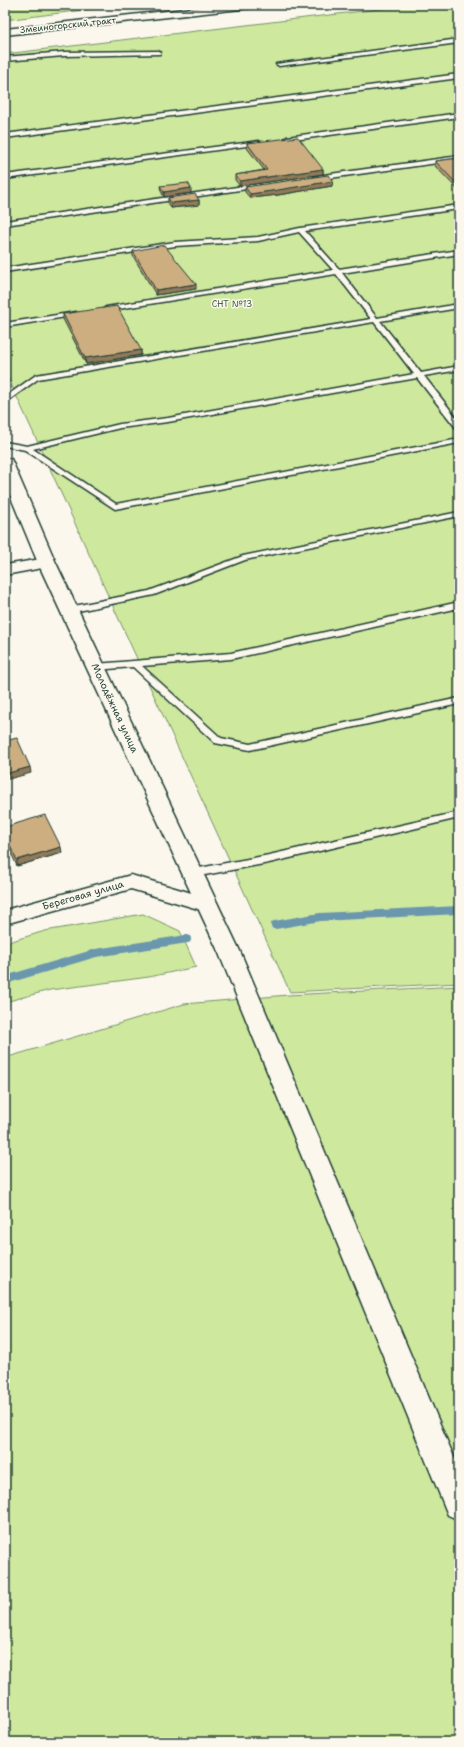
<svg xmlns="http://www.w3.org/2000/svg" width="464" height="1747" font-family="'Shantell Sans',sans-serif">
  <style>
    .green { fill: #cee89e; stroke: #769269 }
    .lines { fill: none; stroke-linecap: round; stroke-linejoin: round }
    .stream { stroke: #6b97ad; stroke-width: 8 }
    .service-casing { stroke: #1f3d34; stroke-width: 3 }
    .minor-casing { stroke: #1f3d34; stroke-width: 3 }
    .tertiary-casing { stroke: #1f3d34; stroke-width: 3 }
    .secondary-casing { stroke: #1f3d34; stroke-width: 3 }
    .service { fill: #fbf7ec; fill-rule: evenodd }
    .minor { fill: #fbf7ec; fill-rule: evenodd }
    .tertiary { fill: #fbf7ec; fill-rule: evenodd }
    .secondary { fill: #fbf7ec; fill-rule: evenodd }
    .wall { fill: #b0966f; stroke: #1f3d34 }
    .shaded-wall { fill: #907a5a; stroke: #1f3d34 }
    .building { fill: #cdae81; stroke: #1f3d34 }
    .labels { text-anchor: middle; dominant-baseline: central; stroke-width: 3; stroke-linejoin: round; paint-order: stroke }
    .far-street-label { font-size: 9px; fill: #1f3d34; stroke: #fbf7ec }
    .far-park-label { font-size: 9px; fill: #425f49; stroke: #fbf7ec }
    .street-label { font-size: 10px; fill: #1f3d34; stroke: #fbf7ec }
  </style>
  <rect width="100%" height="100%" fill="#fbf7ec"/>
  <filter id="ink" filterUnits="userSpaceOnUse"><feTurbulence type="fractalNoise" baseFrequency=".025" numOctaves="2"/><feDisplacementMap in="SourceGraphic" scale="8" xChannelSelector="R" yChannelSelector="G"/><feConvolveMatrix kernelMatrix="1 2 1 2 8 2 1 2 1" color-interpolation-filters="sRGB"/></filter>
  <g filter="url(#ink)">
    <path class="green" d="M5,5H123L5,20Z
      M413,5H459V983L290,992L5,371V54Z
      M143,914L180,931L196,967L149,977L50,990L5,1002V943L45,931Z
      M459,986V1742H5V1058L184,1004L288,995Z"/>
    <g class="lines">
      <path class="stream" d="M275,925L320,917L459,910
        M5,980L96,953L187,939"/>
      <g class="service-casing">
        <path id="service" d="M459,39V43L279,66L276,64Z
          M158,51L160,52V54L64,56L5,61V57L64,52Z
          M459,74V78L5,138V134Z
          M459,113V117L287,141L284,139L287,137Z
          M259,141L261,142V144L5,179V175Z
          M459,156V160L316,180L313,178L316,176Z
          M258,184L260,185V187L5,225V221Z
          M459,205V209L305,231L339,269L459,250V254L342,273L377,318L459,304V308L380,321L421,373L459,366V370L424,376L459,421V428H456L417,378L168,422L120,428L33,449L116,504L459,439V443L115,509L25,450L5,446V442L27,446L120,424L168,418L414,374L374,322L38,379L5,403V397L36,375L371,319L336,274L106,311L103,309L106,307L333,270L299,232L258,241L175,246L5,272V268L175,242L258,237L300,228Z
          M76,312L79,314L78,315L5,327V323Z
          M459,512V516L245,560L154,595L69,613L65,610L69,607L149,591L243,556Z
          M459,602V608L231,659L142,666L221,738L250,744L459,698V704L250,750L215,743L133,667L96,670L92,667L96,664L231,653Z
          M459,812V818L269,863L194,877L189,873L194,869L269,855Z"/>
      </g>
      <g class="minor-casing">
        <path id="minor" d="M47,558L53,560L55,563L53,566L5,575V565Z
          M131,875L215,900L218,905L215,910L208,912L131,889L5,924V910Z"/>
      </g>
      <g class="tertiary-casing">
        <path id="tertiary" d="M5,458L11,459L13,463L56,563L240,951L459,1469V1520L448,1515L218,951L38,563L5,483Z"/>
      </g>
      <g class="secondary-casing">
        <path id="secondary" d="M220,5H255L250,8L5,35V29Z"/>
      </g>
      <use href="#service" class="service"/>
      <use href="#minor" class="minor"/>
      <use href="#tertiary" class="tertiary"/>
      <use href="#secondary" class="secondary"/>
    </g>
    <path class="wall" d="M247,143L323,169V174L240,186L235,180V175L264,170L247,148Z
      M459,158V191L435,166V161Z
      M160,186L191,193L164,197L161,191Z
      M332,186L278,195L250,198L245,192V187Z
      M168,198L199,200V205L171,208L168,203Z
      M133,251L196,289L156,295L133,256Z
      M63,314L141,350V355L86,364L63,319Z
      M5,827L62,853L17,866L5,840Z"/>
    <path class="shaded-wall" d="M323,169V174L240,186V181Z
      M333,181L332,186L278,195L250,198V194Z
      M191,188V193L164,197V192Z
      M199,200V205L171,208V203Z
      M196,284V289L156,295V290Z
      M141,350V355L86,364L85,358Z
      M30,767L31,773L5,780V774Z
      M61,847L62,853L17,866V860Z"/>
    <path class="building" d="M298,137L323,169L240,181L235,175L267,170L247,143Z
      M459,158V186L435,161Z
      M328,175L333,181L278,190L250,194L245,187Z
      M188,183L191,188L164,192L160,186Z
      M195,194L199,200L171,203L168,198Z
      M164,245L196,284L156,290L133,251Z
      M117,306L141,350L85,358L63,314Z
      M17,738L30,767L5,774V741Z
      M45,815L61,847L17,860L5,836V827Z"/>
  </g>
  <g class="labels">
    <g class="far-street-label">
      <text transform="translate(68 25) rotate(-6)">Змеиногорский тракт</text>
    </g>
    <g class="far-park-label">
      <text x="232" y="304">СНТ №13</text>
    </g>
    <g class="street-label">
      <text transform="translate(115 708) rotate(65)">Молодёжная улица</text>
      <text transform="translate(83 895) rotate(-16)">Береговая улица</text>
    </g>
  </g>
  <rect width="464" height="1747" fill="none" stroke="#fbf7ec" stroke-width="20"/>
  <rect x="10" y="10" width="444" height="1727" fill="none" stroke="#1f3d34" stroke-width="1.5" filter="url(#ink)"/>
</svg>
